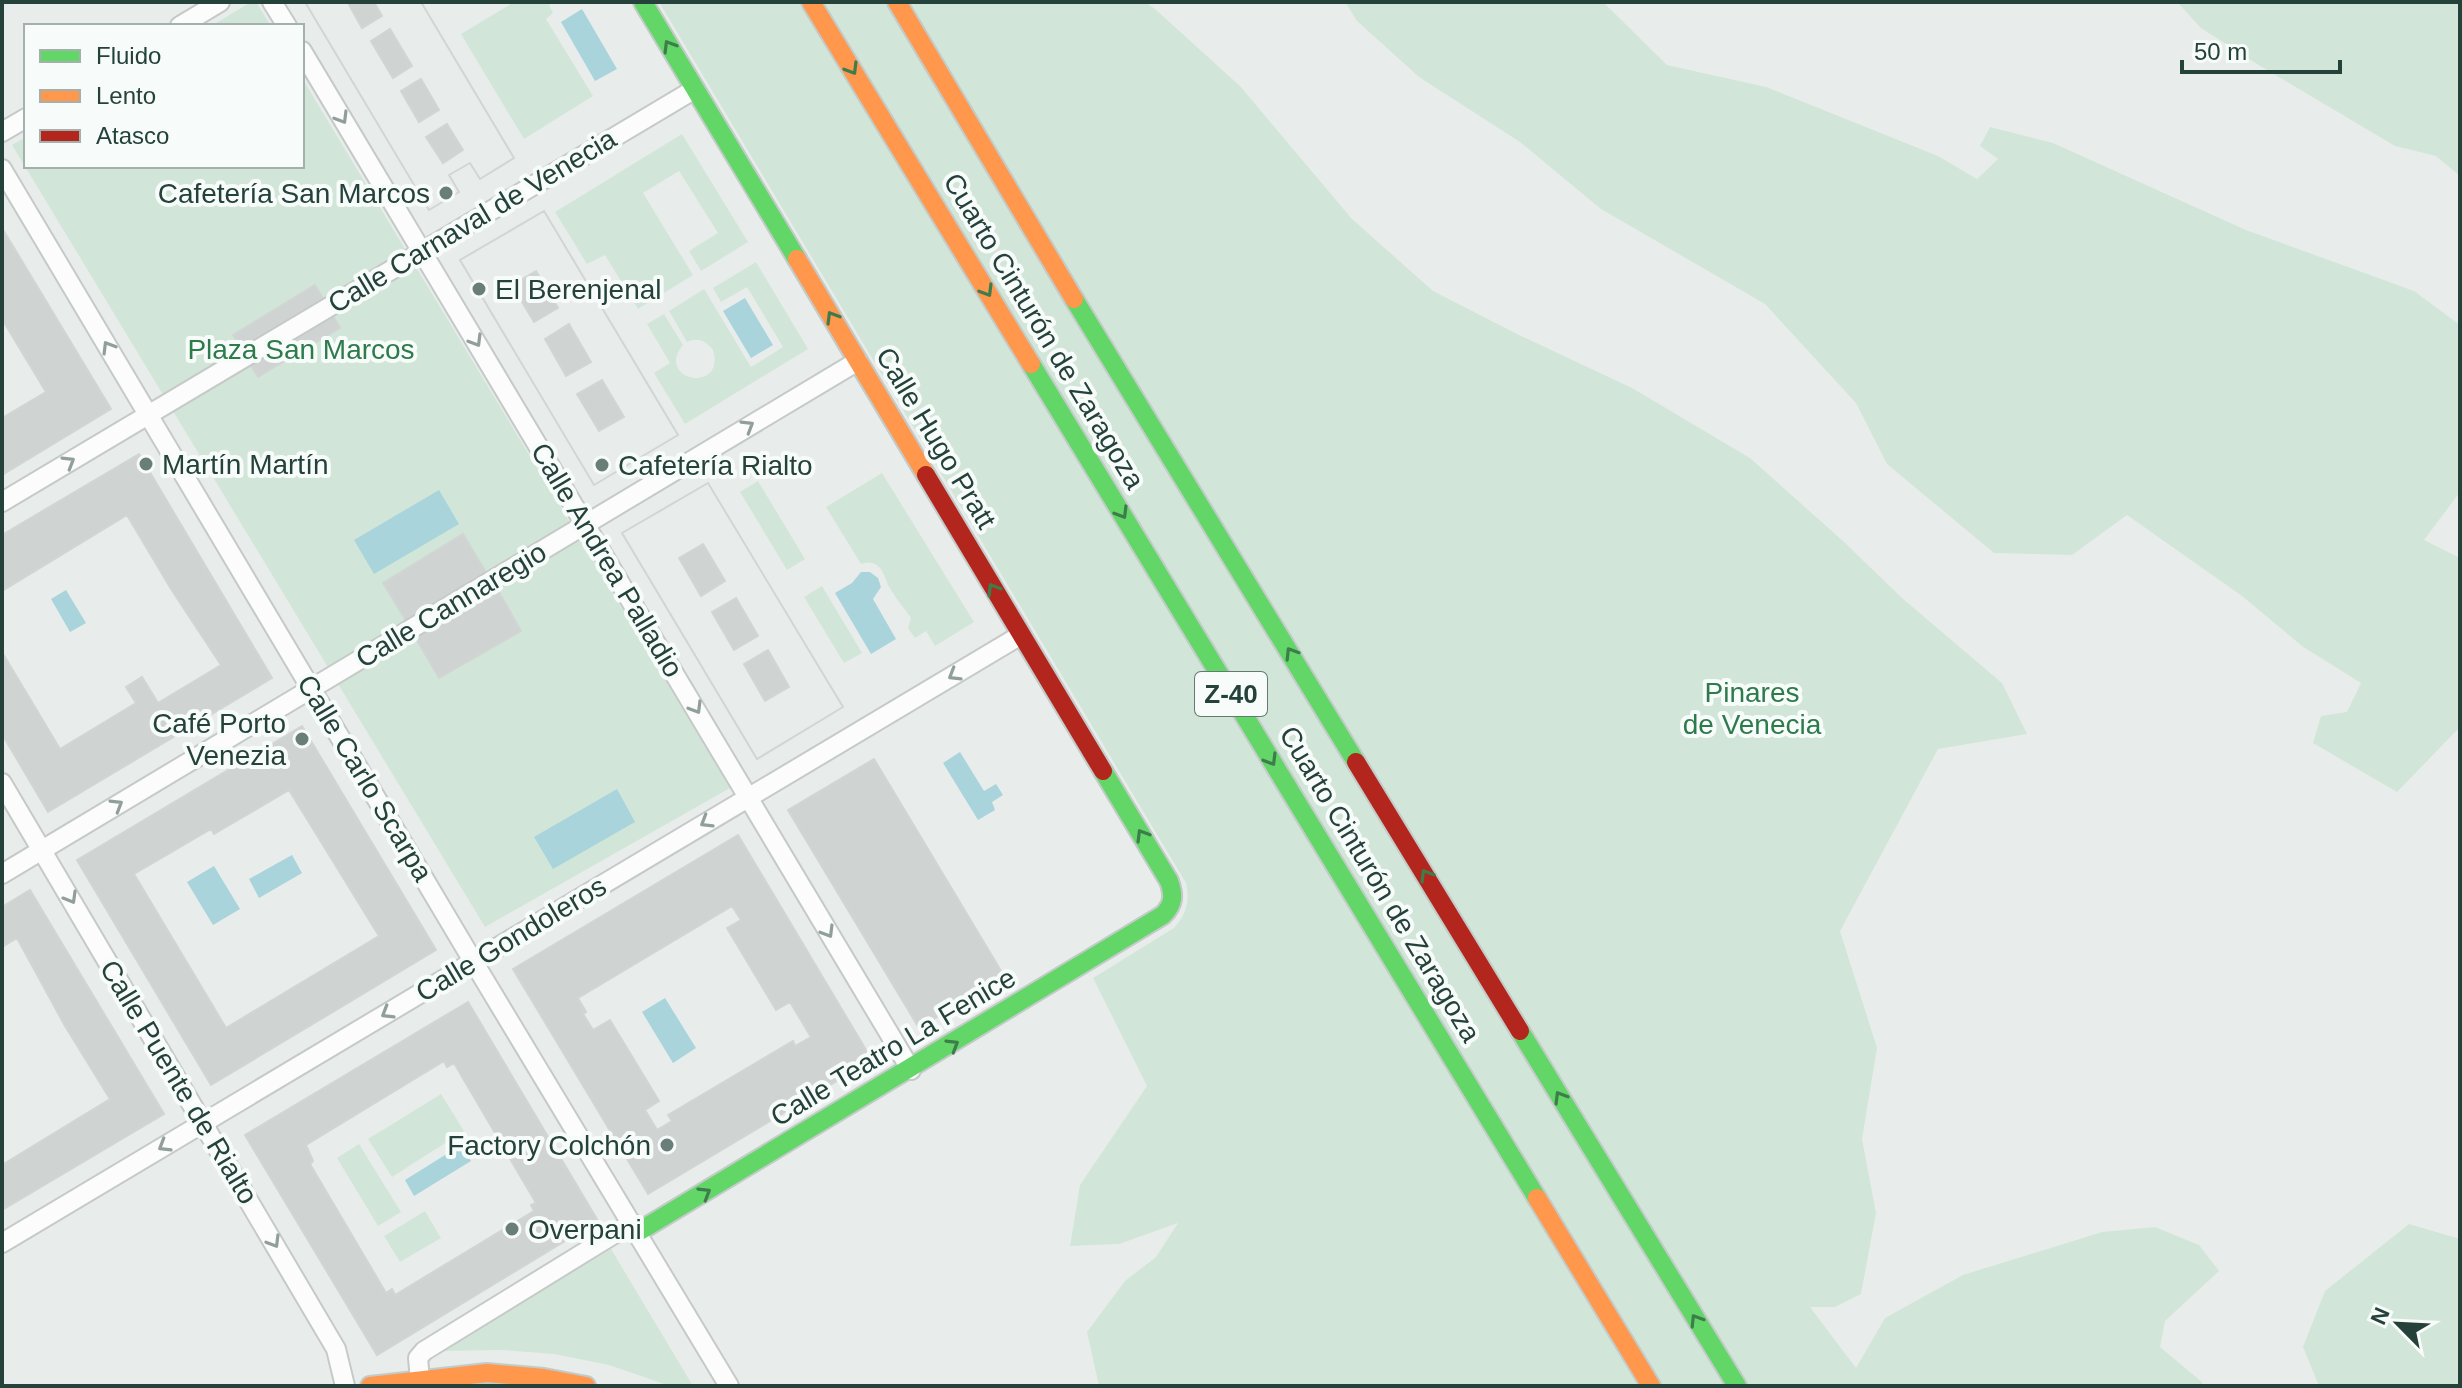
<svg xmlns="http://www.w3.org/2000/svg" width="2462" height="1388" font-family="Arial,sans-serif">
  <style>
    .green { fill: #d1e6d8 }
    .water { fill: #a9d4db }
    .building { fill: #cfd4d2; stroke: #d1d6d4; stroke-width: 2; fill-rule: evenodd }
    .lines { fill: none; stroke-linecap: round; stroke-linejoin: round }
    .street-casing { stroke: #c5cac8; stroke-width: 22 }
    .fast-casing { stroke: #c3cbc8; stroke-width: 22 }
    .slow-casing { stroke: #c3cbc8; stroke-width: 22 }
    .jam-casing { stroke: #c3cbc8; stroke-width: 22 }
    .street { stroke: #fcfcfc; stroke-width: 18 }
    .fast { stroke: #63d668; stroke-width: 18 }
    .slow { stroke: #ff974d; stroke-width: 18 }
    .jam { stroke: #b3261e; stroke-width: 18 }
    .oneway { stroke: #3d7d4c }
    .oneway2 { stroke: #909f9b }
    .poi-dot { fill: #697e78; stroke: #f7fbf9; stroke-width: 3 }
    .labels { text-anchor: middle; dominant-baseline: central; stroke-width: 8; stroke-linejoin: round; paint-order: stroke }
    .shield { fill: #f7fbf9; stroke: #637a73; stroke-width: 2 }
    .shield-label { font-size: 26px; font-weight: bold; fill: #24423a }
    .poi-label { font-size: 28px; fill: #24423a; stroke: #f7fbf9; text-anchor: start }
    .street-label { font-size: 28px; fill: #24423a; stroke: #f7fbf9 }
    .park-label { font-size: 28px; fill: #2d7a4b; stroke: #f7fbf9 }
  </style>
  <rect width="100%" height="100%" fill="#e8edeb"/>
  <path class="green" d="M251,2H256L271,26H211Z
    M514,2H553L549,5L553,13L546,19L593,96L524,139L461,34Z
    M659,2H1145L1155,9L1240,86L1352,219L1433,291L1519,335L1632,388L1750,458L1843,541L1902,598L2002,683L2027,734L1938,749L1840,931L1877,1048L1862,1139L1876,1213L1861,1294L1835,1307H1810L1856,1368L1885,1318L1963,1275L2102,1232L2155,1227L2199,1245L2219,1271L2165,1321L2160,1347L2202,1382L2203,1386H1099L1087,1332L1125,1281L1156,1257L1178,1223L1119,1244L1070,1246L1080,1185L1147,1086L1093,978L1174,928C1186,915 1190,901 1186,883Z
    M1345,2H1603L1667,65L1766,87L1938,156L1977,179L1998,159L1980,146L1990,127L2053,143L2246,230L2414,291L2460,325V492L2424,540L2460,558V727L2397,792L2313,743L2321,716L2347,712L2361,683L2302,646L2242,596L2127,515L2072,555L1994,553L1887,464L1856,403L1765,304L1601,209L1520,142L1419,77L1357,21Z
    M2177,2H2460V176L2436,156L2395,146L2257,64L2201,28Z
    M302,78L730,788L485,927L12,145L26,137V166H302Z
    M682,134L748,242L701,271L689,251L718,233L679,171L643,193L693,275L638,309L605,255L587,264L555,212Z
    M756,262L808,349L685,424L654,373L670,363L647,324L664,314L683,345C654,380 726,395 713,350C706,341 698,337 687,342L669,311L704,289L751,367L783,347L747,287L721,302L713,288Z
    M882,473L974,622L935,646L926,631L915,638L908,628L911,618C904,608 894,596 888,585C883,571 879,559 861,564L826,507Z
    M758,481L805,559L787,570L740,492Z
    M822,586L862,653L844,663L804,597Z
    M441,1094L464,1131L392,1177L368,1139Z
    M359,1144L401,1212L378,1226L337,1158Z
    M425,1211L441,1238L400,1262L384,1236Z
    M2409,1224L2460,1239V1386H2319L2303,1347L2325,1291Z
    M611,1249L693,1386H670L609,1365L554,1354L502,1350L440,1351Z"/>
  <path class="water" d="M582,9L617,69L595,81L561,22Z
    M745,298L773,345L751,358L723,311Z
    M439,490L459,524L374,574L354,540Z
    M861,572H870L878,578L881,587L873,599L896,639L871,654L835,593L852,583Z
    M66,590L86,623L70,632L51,599Z
    M960,752L984,791L996,784L1003,795L992,802L995,810L978,820L943,763Z
    M617,789L635,822L553,869L534,837Z
    M292,855L302,873L259,898L249,879Z
    M214,866L240,909L213,925L187,882Z
    M665,998L696,1048L673,1063L642,1012Z
    M461,1145L471,1161L414,1196L405,1180Z"/>
  <path class="building" d="M305,2H350L348,3L362,28L382,16L374,2H421L514,158L480,179L470,163L449,175L459,192L429,210ZM390,29L412,66L393,78L371,41ZM421,79L439,110L419,122L401,91ZM447,124L463,150L443,163L426,137Z
    M305,2H421L514,158L480,179L470,163L449,175L459,192L429,210Z
    M544,211L678,435L594,485L460,260ZM536,271L558,308L534,322L512,285ZM569,324L591,362L566,376L545,339ZM602,380L624,417L599,431L577,394Z
    M544,211L678,435L594,485L460,260Z
    M2,228L111,409L2,475V418L46,392L2,319Z
    M315,285L340,328L258,377L233,335Z
    M139,454L272,678L48,812L2,734V652L60,749L136,703L126,687L142,677L158,703L221,665L171,589L127,515L2,591V535Z
    M708,483L843,707L757,759L622,533ZM703,544L725,581L701,596L679,558ZM736,598L758,636L734,650L712,612ZM768,650L789,687L765,701L744,664Z
    M708,483L843,707L757,759L622,533Z
    M463,534L488,576L408,624L383,583Z
    M496,587L521,631L439,678L414,635Z
    M302,726L436,950L211,1085L77,860ZM289,790L379,936L226,1028L134,874L211,829L214,834Z
    M874,759L1004,976L919,1028L788,810Z
    M738,835L872,1060L648,1194L513,969ZM732,906L741,920L727,928L776,1010L790,1002L811,1037L795,1046L793,1041L668,1115L672,1121L657,1130L645,1110L659,1101L610,1020L593,1030L583,1014L586,1012L578,998Z
    M30,890L164,1114L2,1210V1165L110,1099L65,1026L17,938L2,947V907Z
    M468,1002L598,1221L377,1355L245,1135ZM444,1061L447,1067L454,1063L536,1203L531,1205L534,1211L395,1295L392,1289L386,1293L310,1164L313,1161L306,1145Z"/>
  <g class="lines">
    <g class="street-casing">
      <path id="street" d="M272,2L287,26
        M180,26L220,2
        M302,51L911,1070
        M2,132L26,118
        M2,169L473,961L729,1386
        M2,502L695,89
        M2,783L336,1349L345,1386
        M2,874L858,361
        M2,1243L1021,635
        M420,1380L418,1358L424,1351L632,1223"/>
    </g>
    <g class="fast-casing">
      <path id="fast" d="M643,2L797,259
        M1074,299L1356,762
        M1031,364L1537,1198
        M1520,1031L1737,1386
        M638,1232L1163,915C1174,904 1174,895 1169,881L1103,771"/>
    </g>
    <g class="slow-casing">
      <path id="slow" d="M811,2L1031,364
        M897,2L1074,299
        M797,259L926,475
        M1537,1198L1651,1386
        M370,1386L487,1373L544,1378L586,1386"/>
    </g>
    <g class="jam-casing">
      <path id="jam" d="M926,475L1103,771
        M1356,762L1520,1031"/>
    </g>
    <use href="#street" class="street"/>
    <use href="#fast" class="fast"/>
    <use href="#slow" class="slow"/>
    <use href="#jam" class="jam"/>
  </g>
  <defs><path id="oneway-chevron" d="M-2-3.5L2.5 0L-2 3.5" fill="none" stroke-width="1.6" stroke-linecap="round" stroke-linejoin="round" transform="scale(2)"/></defs>
  <g class="oneway">
    <use href="#oneway-chevron" transform="translate(669 46) rotate(-121)"/>
    <use href="#oneway-chevron" transform="translate(852 69) rotate(59)"/>
    <use href="#oneway-chevron" transform="translate(987 291) rotate(59)"/>
    <use href="#oneway-chevron" transform="translate(832 317) rotate(-121)"/>
    <use href="#oneway-chevron" transform="translate(1122 513) rotate(59)"/>
    <use href="#oneway-chevron" transform="translate(993 589) rotate(-121)"/>
    <use href="#oneway-chevron" transform="translate(1291 653) rotate(-122)"/>
    <use href="#oneway-chevron" transform="translate(1271 760) rotate(59)"/>
    <use href="#oneway-chevron" transform="translate(1142 835) rotate(-121)"/>
    <use href="#oneway-chevron" transform="translate(1426 875) rotate(-121)"/>
    <use href="#oneway-chevron" transform="translate(953 1045) rotate(-31)"/>
    <use href="#oneway-chevron" transform="translate(1560 1097) rotate(-121)"/>
    <use href="#oneway-chevron" transform="translate(705 1193) rotate(-31)"/>
    <use href="#oneway-chevron" transform="translate(1696 1320) rotate(-122)"/>
  </g>
  <g class="oneway2">
    <use href="#oneway-chevron" transform="translate(342 118) rotate(59)"/>
    <use href="#oneway-chevron" transform="translate(476 341) rotate(59)"/>
    <use href="#oneway-chevron" transform="translate(108 347) rotate(-121)"/>
    <use href="#oneway-chevron" transform="translate(748 426) rotate(-31)"/>
    <use href="#oneway-chevron" transform="translate(69 462) rotate(-31)"/>
    <use href="#oneway-chevron" transform="translate(954 675) rotate(149)"/>
    <use href="#oneway-chevron" transform="translate(696 708) rotate(59)"/>
    <use href="#oneway-chevron" transform="translate(117 805) rotate(-31)"/>
    <use href="#oneway-chevron" transform="translate(706 822) rotate(149)"/>
    <use href="#oneway-chevron" transform="translate(71 898) rotate(60)"/>
    <use href="#oneway-chevron" transform="translate(828 932) rotate(59)"/>
    <use href="#oneway-chevron" transform="translate(387 1013) rotate(149)"/>
    <use href="#oneway-chevron" transform="translate(164 1146) rotate(149)"/>
    <use href="#oneway-chevron" transform="translate(274 1242) rotate(59)"/>
  </g>
  <g class="poi-dot">
    <circle cx="446" cy="193" r="8"/>
    <circle cx="479" cy="289" r="8"/>
    <circle cx="146" cy="464" r="8"/>
    <circle cx="602" cy="465" r="8"/>
    <circle cx="302" cy="739" r="8"/>
    <circle cx="667" cy="1145" r="8"/>
    <circle cx="512" cy="1229" r="8"/>
  </g>
  <g class="labels">
    <rect class="shield" x="1195" y="672" width="72" height="44" rx="6"/>
    <g class="shield-label">
      <text x="1231" y="694">Z-40</text>
    </g>
    <g class="poi-label">
      <text x="430" y="193" text-anchor="end">Cafetería San Marcos</text>
      <text x="495" y="289">El Berenjenal</text>
      <text x="162" y="464">Martín Martín</text>
      <text x="618" y="465">Cafetería Rialto</text>
      <text x="286" y="723" text-anchor="end">Café Porto<tspan x="286" dy="32">Venezia</tspan></text>
      <text x="651" y="1145" text-anchor="end">Factory Colchón</text>
      <text x="528" y="1229">Overpani</text>
    </g>
    <g class="street-label">
      <text transform="translate(472 221) rotate(-31)">Calle Carnaval de Venecia</text>
      <text transform="translate(1044 331) rotate(59)">Cuarto Cinturón de Zaragoza</text>
      <text transform="translate(936 438) rotate(59)">Calle Hugo Pratt</text>
      <text transform="translate(607 560) rotate(59)">Calle Andrea Palladio</text>
      <text transform="translate(451 605) rotate(-31)">Calle Cannaregio</text>
      <text transform="translate(365 778) rotate(59)">Calle Carlo Scarpa</text>
      <text transform="translate(1380 884) rotate(59)">Cuarto Cinturón de Zaragoza</text>
      <text transform="translate(511 939) rotate(-31)">Calle Gondoleros</text>
      <text transform="translate(893 1047) rotate(-31)">Calle Teatro La Fenice</text>
      <text transform="translate(179 1082) rotate(59)">Calle Puente de Rialto</text>
    </g>
    <g class="park-label">
      <text x="301" y="349">Plaza San Marcos</text>
      <text x="1752" y="692">Pinares<tspan x="1752" dy="32">de Venecia</tspan></text>
    </g>
  </g>
  <rect width="2462" height="1388" fill="none" stroke="#24423a" stroke-width="8"/>
  <rect x="24" y="24" width="280" height="144" fill="#f7fbf9" stroke="#a3b1ad" stroke-width="2"/>
  <rect x="40" y="50" width="40" height="12" fill="#63d668" stroke="#a3b1ad" stroke-width="2"/>
  <text x="96" y="64" font-size="24" fill="#24423a">Fluido</text>
  <rect x="40" y="90" width="40" height="12" fill="#ff974d" stroke="#a3b1ad" stroke-width="2"/>
  <text x="96" y="104" font-size="24" fill="#24423a">Lento</text>
  <rect x="40" y="130" width="40" height="12" fill="#b3261e" stroke="#a3b1ad" stroke-width="2"/>
  <text x="96" y="144" font-size="24" fill="#24423a">Atasco</text>
  <g transform="translate(2398 1324) rotate(294)" stroke="#f7fbf9" stroke-width="6" paint-order="stroke">
  <path d="M0-6L14 30L0 20L-14 30Z" fill="#24423a"/>
  <text y="-12" font-size="22" font-weight="bold" text-anchor="middle" fill="#24423a">N</text>
  </g>
  <path d="M2182 60v12h158v-12" fill="none" stroke="#24423a" stroke-width="4"/>
  <text x="2194" y="60" font-size="24" fill="#24423a" stroke="#f7fbf9" stroke-width="6" paint-order="stroke">50 m</text>
</svg>
